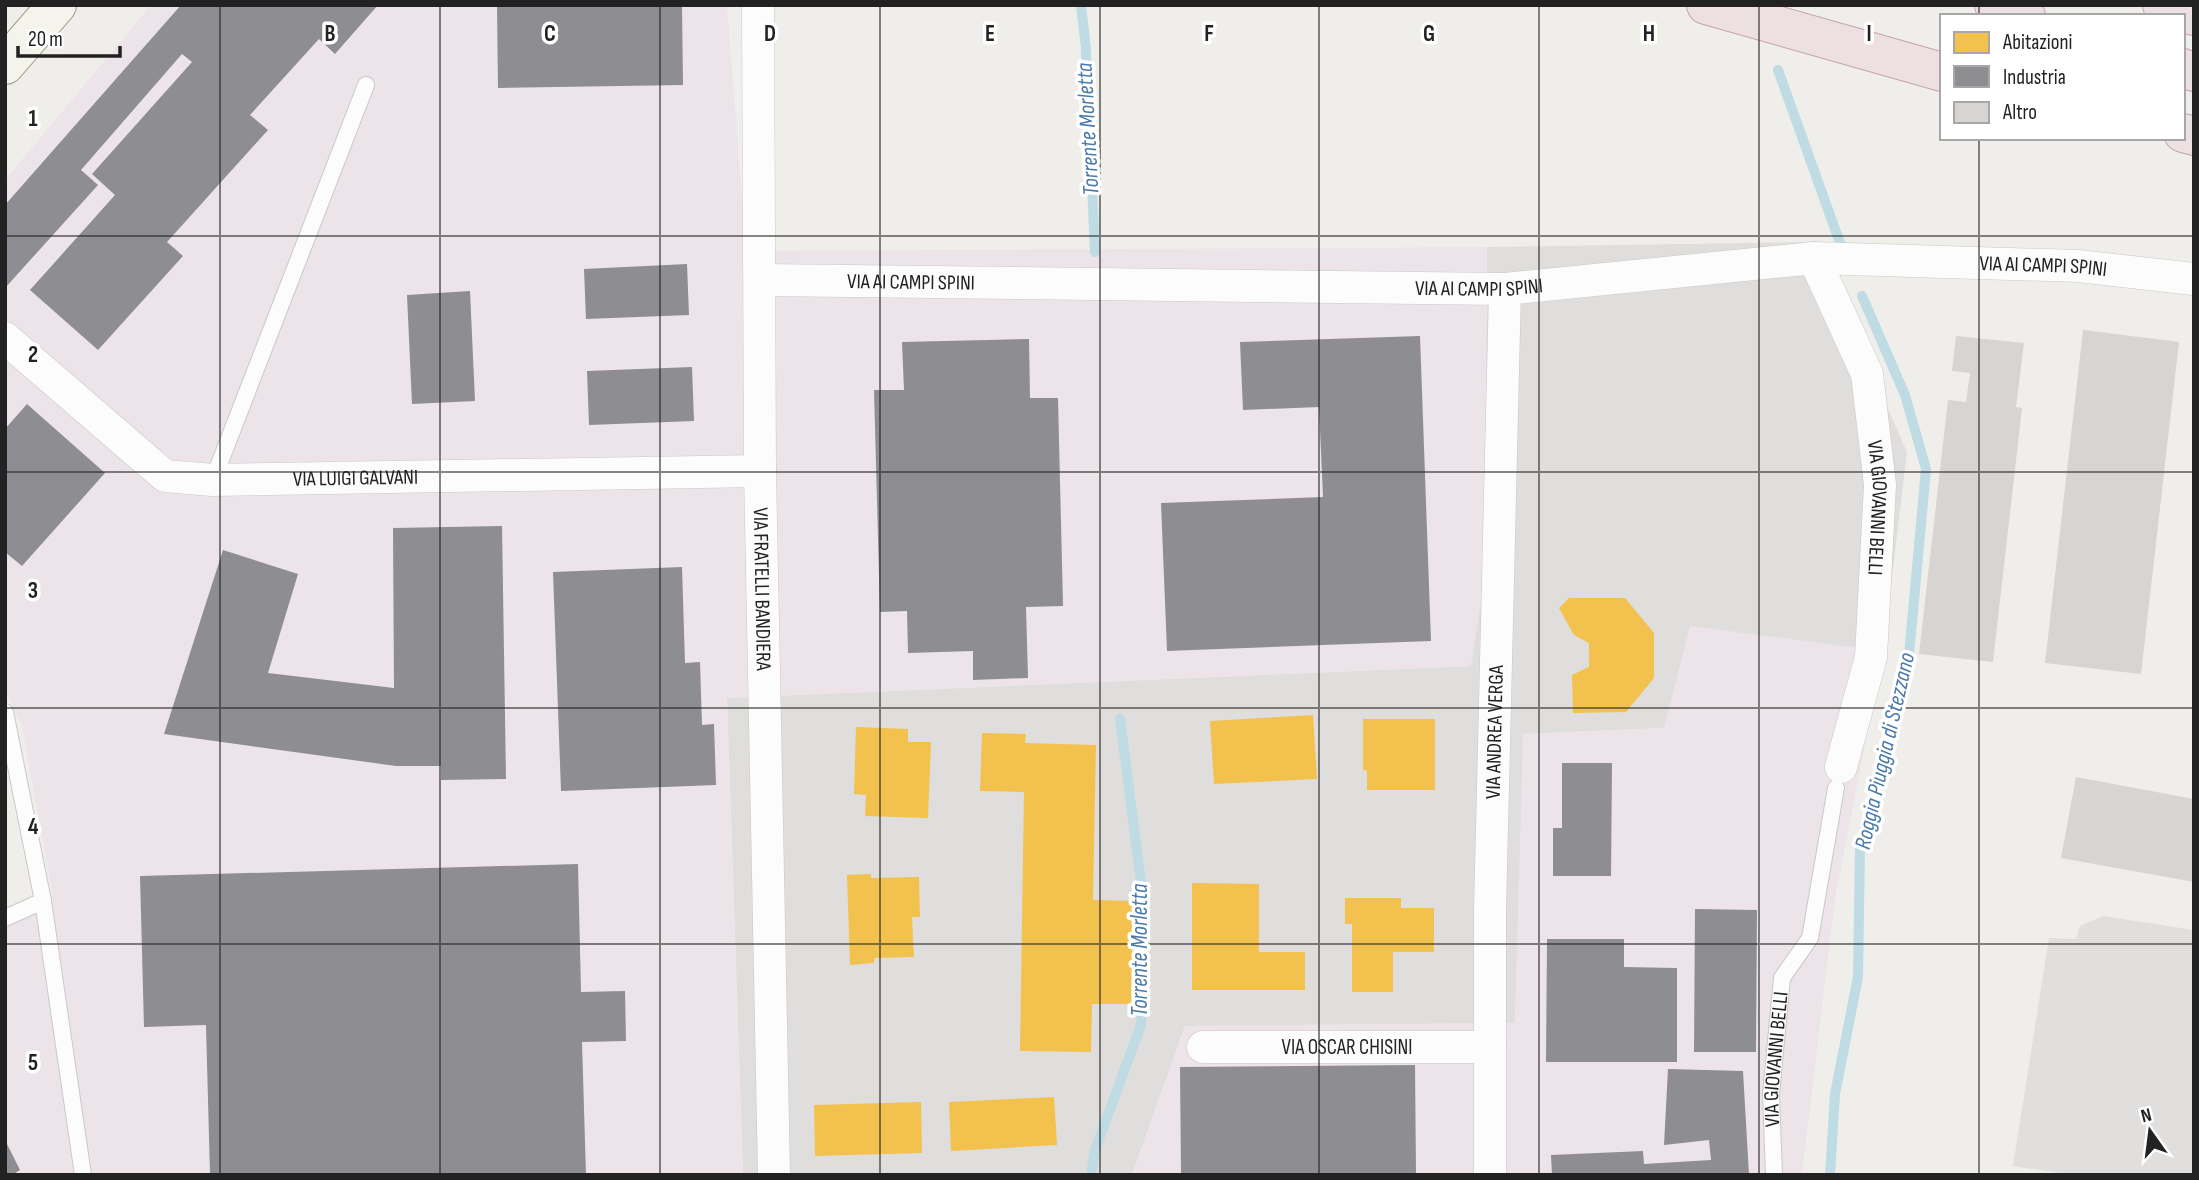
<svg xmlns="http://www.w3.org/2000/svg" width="2199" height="1180" font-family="'Sofia Sans Condensed',sans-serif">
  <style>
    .residential { fill: #dfdedc }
    .industrial { fill: #ede4e9 }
    .parking { fill: #e0dfde }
    .homes { fill: #f2c14e }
    .industry { fill: #8d8d92 }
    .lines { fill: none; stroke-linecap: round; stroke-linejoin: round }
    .stream { stroke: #bfdbe3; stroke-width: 10 }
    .building { fill: #d7d4d2 }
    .lane-casing { stroke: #c9c8c7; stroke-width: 18 }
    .street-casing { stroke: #c9c8c7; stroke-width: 33 }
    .secondary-casing { stroke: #999a82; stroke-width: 40 }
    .highway-casing { stroke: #c5a2ac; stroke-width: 40 }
    .lane { stroke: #fdfcfc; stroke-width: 16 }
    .street { stroke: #fdfcfc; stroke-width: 32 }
    .secondary { stroke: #f4f4ed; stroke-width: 38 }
    .highway { stroke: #ece0e2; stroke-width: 38 }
    .grid { fill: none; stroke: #222; stroke-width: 2; stroke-opacity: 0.55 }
    .labels { text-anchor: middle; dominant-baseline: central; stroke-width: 7; stroke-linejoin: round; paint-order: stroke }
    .street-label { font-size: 21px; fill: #222; stroke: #fff }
    .water-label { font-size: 23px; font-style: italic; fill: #4a7aab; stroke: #fff }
    .grid-label { font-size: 23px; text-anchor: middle; font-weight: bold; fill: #222; stroke: #fff; stroke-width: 7; stroke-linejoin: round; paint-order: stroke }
  </style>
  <rect width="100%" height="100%" fill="#f0eeeb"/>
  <path class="residential" d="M1814,242L1907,452L1883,651L1664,728L1524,734L1515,1023L1185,1026L1132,1175H743L727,698L1470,666L1484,581L1487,247Z"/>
  <path class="industrial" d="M151,5H727L746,251L1487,247L1484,581L1471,666L727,698L743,1175H5V916L52,893L22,726L5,690V180Z
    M1690,626L1883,651L1835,899L1802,1175H1132L1185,1026L1515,1023L1523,734L1664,728Z"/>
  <path class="parking" d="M2103,916L2194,930V1175H2073L2013,1166L2049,938L2076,939L2080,926Z"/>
  <path class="homes" d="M1569,598H1625L1654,633V678L1626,712L1573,713L1572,675L1589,667V643L1574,635L1559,608Z
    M1313,715L1317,779L1214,784L1210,721Z
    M1363,719H1435V790H1367V770H1363Z
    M856,727L908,729V742H931L928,818L865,816L866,795L854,794Z
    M982,733L1026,734L1025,743L1096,745L1093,900L1133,901L1131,1004H1092L1091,1052L1020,1051L1024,792L980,791Z
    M871,874V878L919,877L920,917H912L914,957L874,958V963L850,965L847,875Z
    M1192,883L1259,884V952H1305V990H1192Z
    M1345,898H1401V908H1434V952H1393V992H1352V924H1345Z
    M1054,1097L1057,1145L951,1151L949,1102Z
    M921,1102L922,1153L815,1156L814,1105Z"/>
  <path class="industry" d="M181,5H378L335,54L319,39L250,115L268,130L167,242L183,256L98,350L30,290L115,195L92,174L192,62L182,54L81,170L98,185L5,288V205Z
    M497,5H682L683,85L498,88Z
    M687,264L689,315L586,319L584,269Z
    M470,291L475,401L412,404L407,295Z
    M1420,336L1431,641L1167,651L1161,503L1323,497L1319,407L1243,410L1240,342Z
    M1029,339L1030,398H1058L1063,606L1026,607L1028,678L973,680V651L908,653L907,611L880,612L874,390H904L902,342Z
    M692,367L694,421L589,425L587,371Z
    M27,404L105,473L22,566L5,552V429Z
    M502,526L506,779L441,780V766H396L164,734L223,550L298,574L268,673L394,688L393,528Z
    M682,567L685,663L700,662L702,725L714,724L716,785L561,791L553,572Z
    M1562,763H1612L1611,876H1553V828H1562Z
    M578,864L581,992L625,991L626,1041L582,1042L586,1175H210L206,1025L144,1027L140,876Z
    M1695,909L1757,910L1756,1052H1694Z
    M1547,939H1624V967L1677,968V1062H1546Z
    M1415,1065L1416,1175H1181L1180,1067Z
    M1668,1069L1743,1071L1749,1175H1552L1551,1155L1643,1151L1644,1164L1711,1160L1709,1140L1664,1145Z
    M5,1140L20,1170L12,1175H5Z"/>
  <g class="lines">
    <path class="stream" d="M1081,5L1086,49L1095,252
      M1778,70L1840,243
      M1091,1175L1095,1150L1141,1025L1144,959L1141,882L1120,719
      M1830,1175L1835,1094L1858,977L1860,845L1907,677L1926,469L1905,395L1862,296"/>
  </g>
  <path class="building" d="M2083,330L2179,342L2141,674L2045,663Z
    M1956,336L2024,343L2016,407L2022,408L1993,662L1919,654L1948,400L1966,402L1970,373L1952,371Z
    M2076,777L2194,799V882L2061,858Z"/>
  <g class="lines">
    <g class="lane-casing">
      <g id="lane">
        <path d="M213,480L366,85"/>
        <path d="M5,712L43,901L83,1175"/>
        <path d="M5,918L43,901"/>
        <path id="s1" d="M1774,1175L1771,1094L1782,978L1810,938L1836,788"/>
      </g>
    </g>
    <g class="street-casing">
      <g id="street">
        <path id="s2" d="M758,5L760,471L774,1175"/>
        <path id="s3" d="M1814,258L1867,374L1880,485L1871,657L1841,767"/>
        <path id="s4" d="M761,280L1505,289L1814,258L2078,266L2194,279"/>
        <path id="s5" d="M5,338L165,476L213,480L760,471"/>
        <path id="s6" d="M1203,1047H1490"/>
        <path id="s7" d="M1490,1175V911L1505,289"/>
      </g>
    </g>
    <g class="secondary-casing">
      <path id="secondary" d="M5,65L57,5"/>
    </g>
    <g class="highway-casing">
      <path id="highway" d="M1706,5L1942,72
        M1994,5L2026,16
        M2162,5L2194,16
        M2183,68L2194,72
        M2183,133L2194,136"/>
    </g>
    <use href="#lane" class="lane"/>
    <use href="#street" class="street"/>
    <use href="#secondary" class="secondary"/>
    <use href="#highway" class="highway"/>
  </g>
  <path class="grid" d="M220,5V1175M440,5V1175M660,5V1175M880,5V1175M1100,5V1175M1319,5V1175M1539,5V1175M1759,5V1175M1979,5V16M1979,138V1175M5,236H2194M5,472H2194M5,708H2194M5,944H2194"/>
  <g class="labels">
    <g class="street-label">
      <text stroke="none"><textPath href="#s4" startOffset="1284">VIA AI CAMPI SPINI</textPath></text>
      <text stroke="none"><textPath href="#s4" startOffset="150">VIA AI CAMPI SPINI</textPath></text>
      <text stroke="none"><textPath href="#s4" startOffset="718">VIA AI CAMPI SPINI</textPath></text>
      <text stroke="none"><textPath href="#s5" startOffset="402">VIA LUIGI GALVANI</textPath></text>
      <text stroke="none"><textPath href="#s3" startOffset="262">VIA GIOVANNI BELLI</textPath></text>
      <text stroke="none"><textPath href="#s2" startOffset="584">VIA FRATELLI BANDIERA</textPath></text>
      <text stroke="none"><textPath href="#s7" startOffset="443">VIA ANDREA VERGA</textPath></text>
      <text stroke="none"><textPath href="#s6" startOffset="144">VIA OSCAR CHISINI</textPath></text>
      <text stroke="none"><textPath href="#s1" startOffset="116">VIA GIOVANNI BELLI</textPath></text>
    </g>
    <g class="water-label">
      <text transform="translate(1088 129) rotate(-93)">Torrente Morletta</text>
      <text transform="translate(1885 751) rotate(-77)">Roggia Piuggia di Stezzano</text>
      <text transform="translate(1140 950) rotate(-90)">Torrente Morletta</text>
    </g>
  </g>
  <g class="grid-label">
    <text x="330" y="41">B</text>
    <text x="550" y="41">C</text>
    <text x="770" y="41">D</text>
    <text x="990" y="41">E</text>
    <text x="1209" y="41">F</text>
    <text x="1429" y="41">G</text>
    <text x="1649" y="41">H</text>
    <text x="1869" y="41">I</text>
    <text x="33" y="126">1</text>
    <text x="33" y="362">2</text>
    <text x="33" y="598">3</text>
    <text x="33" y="834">4</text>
    <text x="33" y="1070">5</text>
  </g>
  <rect width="2199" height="1180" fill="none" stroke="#222222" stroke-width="14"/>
  <rect x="1940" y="14" width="245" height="126" fill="#ffffff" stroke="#a7a7a7" stroke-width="2"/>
  <rect x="1954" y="32" width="35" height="21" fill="#f2c14e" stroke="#a7a7a7" stroke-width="2"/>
  <text x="2003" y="49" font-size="21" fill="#222222">Abitazioni</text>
  <rect x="1954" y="66" width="35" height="21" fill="#8d8d92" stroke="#a7a7a7" stroke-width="2"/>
  <text x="2003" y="84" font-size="21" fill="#222222">Industria</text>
  <rect x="1954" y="102" width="35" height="21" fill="#d7d4d2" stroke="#a7a7a7" stroke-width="2"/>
  <text x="2003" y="119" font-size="21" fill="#222222">Altro</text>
  <g transform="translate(2150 1131) rotate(346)" stroke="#ffffff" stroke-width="5" paint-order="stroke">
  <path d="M0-5L12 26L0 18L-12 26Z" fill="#222222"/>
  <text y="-10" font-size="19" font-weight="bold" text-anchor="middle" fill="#222222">N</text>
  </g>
  <path d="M18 46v10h102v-10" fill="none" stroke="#222222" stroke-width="3.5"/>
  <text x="28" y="46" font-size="21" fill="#222222" stroke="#ffffff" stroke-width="5" paint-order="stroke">20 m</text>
</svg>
